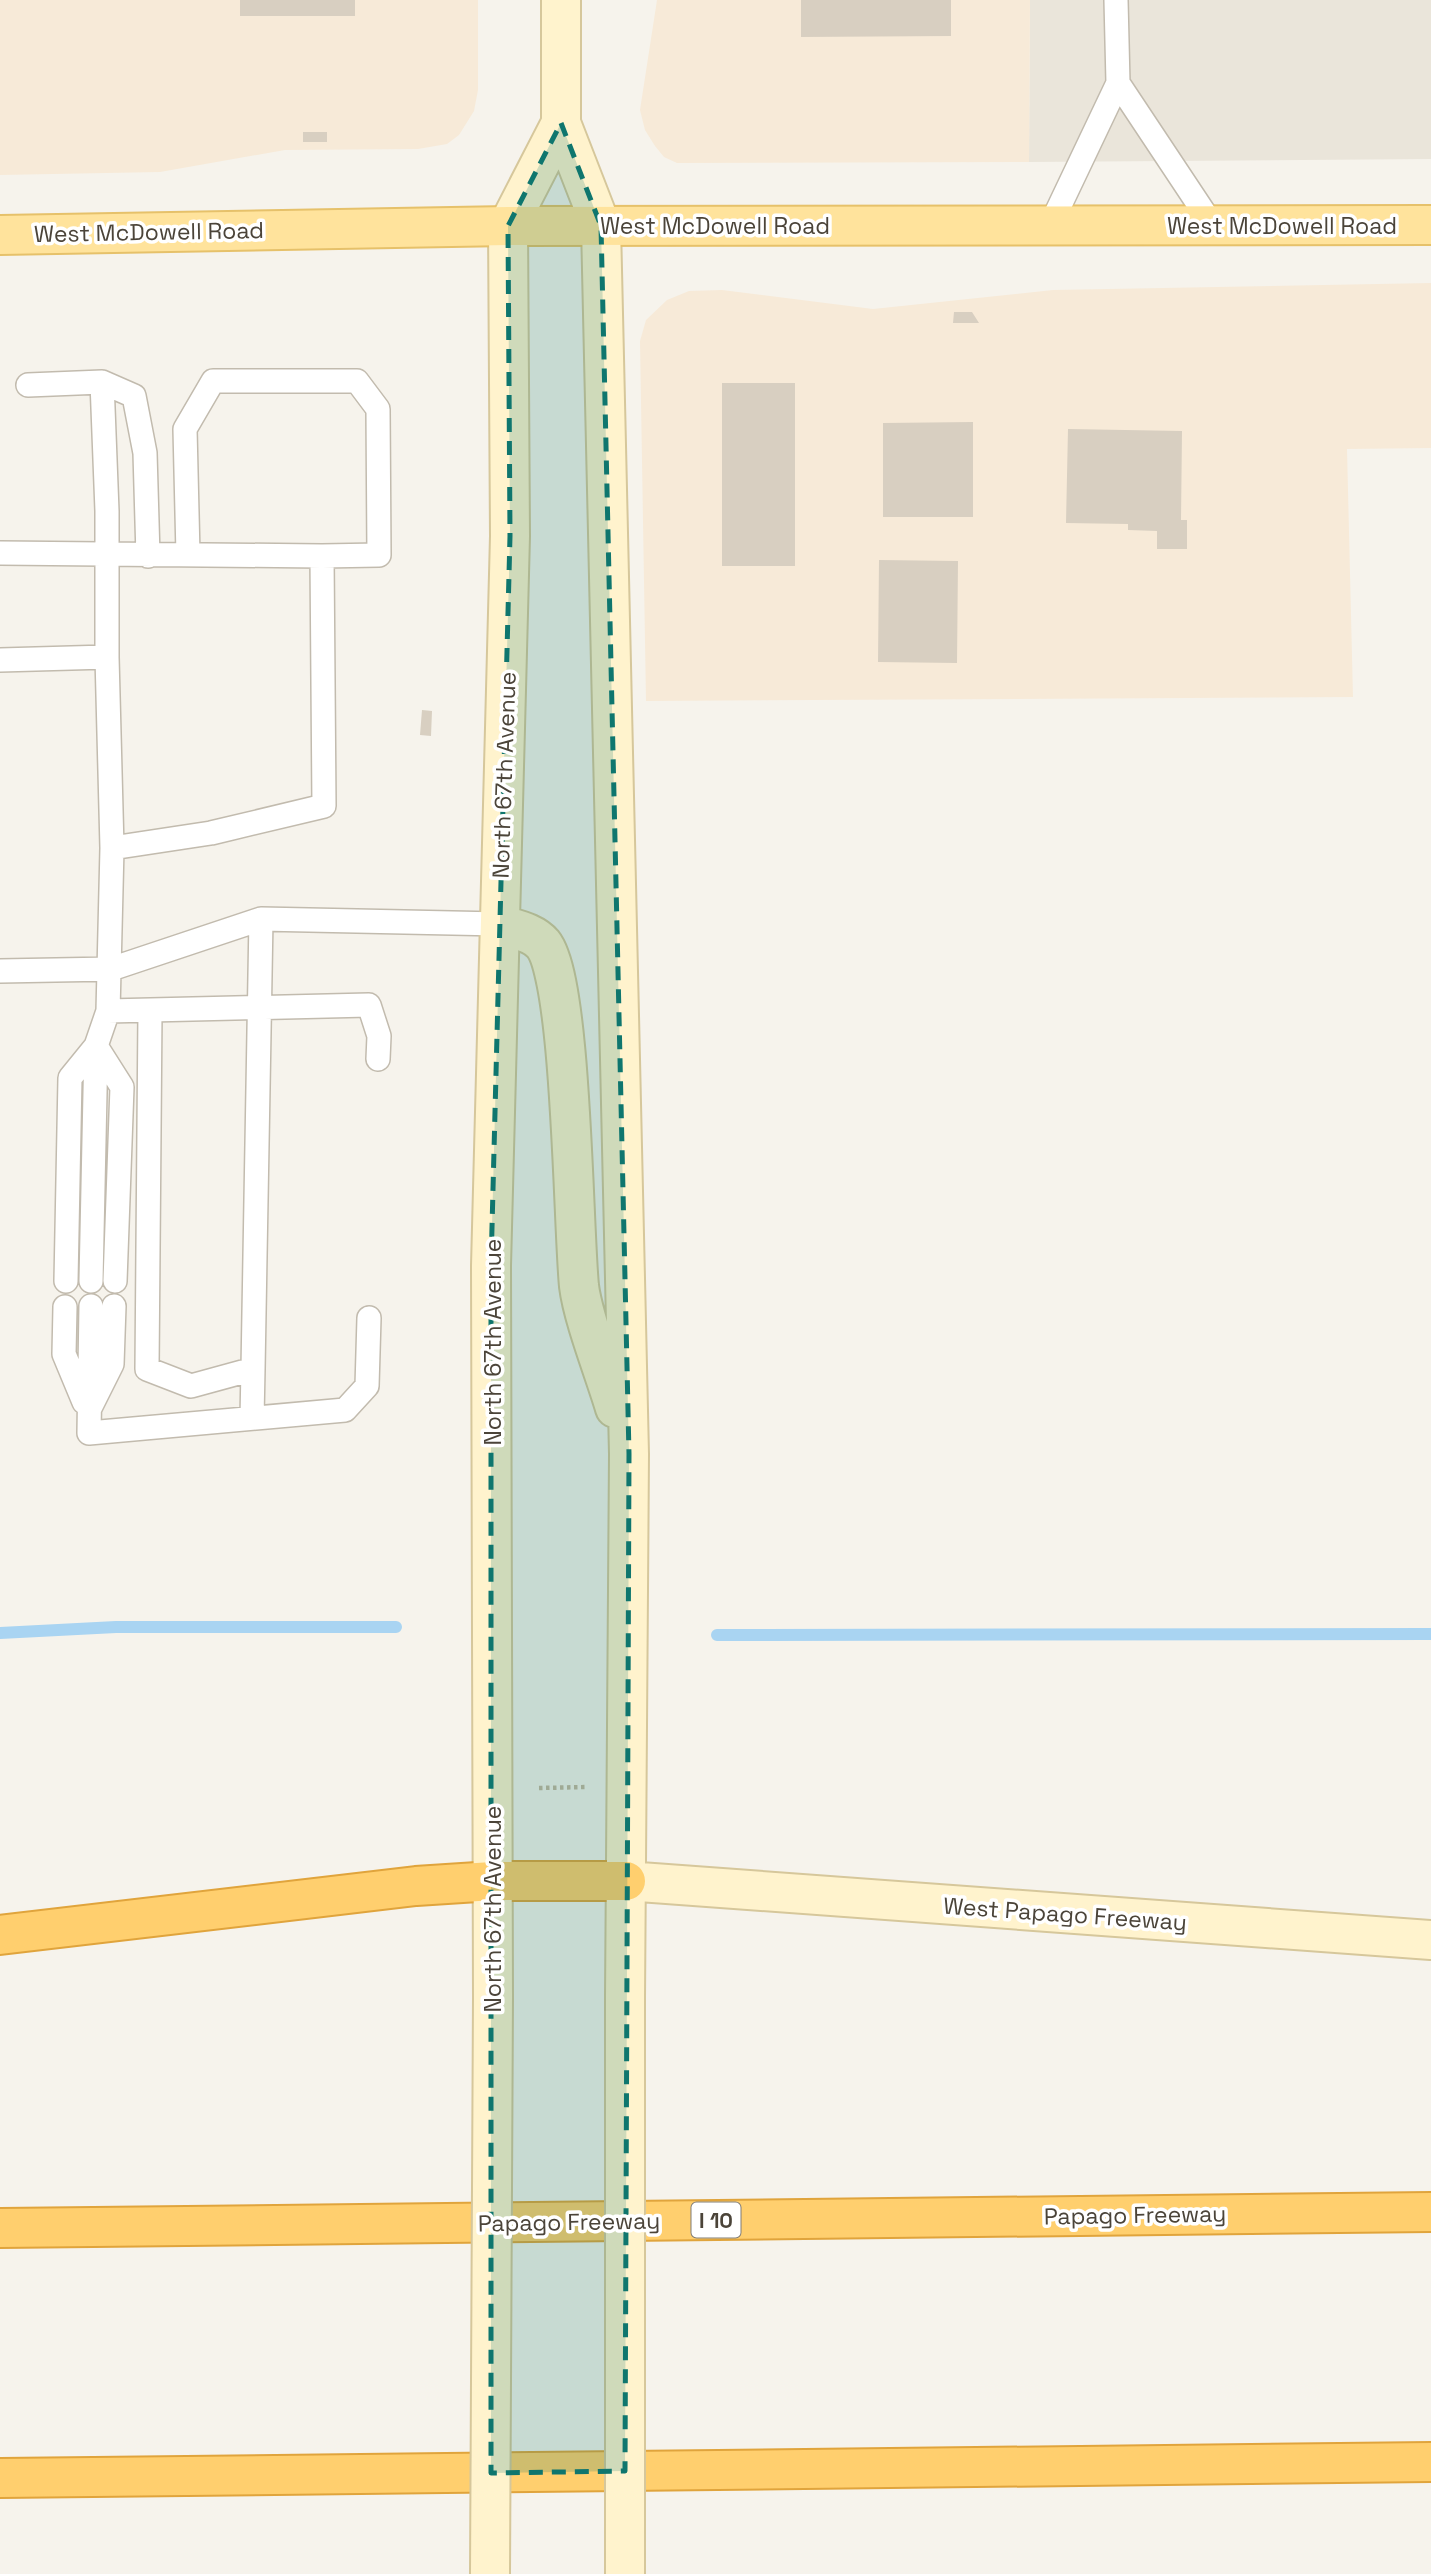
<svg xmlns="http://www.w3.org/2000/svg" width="1431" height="2574" font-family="'Space Grotesk',sans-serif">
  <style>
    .residential { fill: #eae5da }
    .commercial { fill: #f7ead8 }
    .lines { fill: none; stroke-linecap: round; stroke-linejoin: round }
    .stream { stroke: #a9d4f2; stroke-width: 12 }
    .building { fill: #d8cfc1 }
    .lane-casing { stroke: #c2bbae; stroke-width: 26 }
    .secondary-casing { stroke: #d6c79b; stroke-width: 42 }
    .primary-casing { stroke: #e6c16a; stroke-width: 42 }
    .highway-casing { stroke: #e0a43c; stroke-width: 42 }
    .path { stroke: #c4b79f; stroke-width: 4.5; stroke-dasharray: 3.5 3.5; stroke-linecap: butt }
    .lane { stroke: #fff; stroke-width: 23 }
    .secondary { stroke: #fff3cd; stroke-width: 38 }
    .primary { stroke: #ffe39c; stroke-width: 38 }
    .highway { stroke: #ffcf6e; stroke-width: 38 }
    .secondary-bridge-casing { stroke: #d6c79b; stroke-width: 42; stroke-linecap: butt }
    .secondary-bridge { stroke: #fff3cd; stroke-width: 38 }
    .marked { fill: #0f766e; fill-opacity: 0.2; stroke: #0f766e; stroke-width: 5; stroke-dasharray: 14 9; stroke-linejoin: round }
    .labels { text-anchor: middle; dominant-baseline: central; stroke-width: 7; stroke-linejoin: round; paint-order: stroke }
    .shield { fill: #fff; stroke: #817c74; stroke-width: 2 }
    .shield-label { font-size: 21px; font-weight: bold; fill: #4b4439 }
    .street-label { font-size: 23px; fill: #4b4439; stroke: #fff }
  </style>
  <rect width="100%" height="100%" fill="#f6f3ec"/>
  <path class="residential" d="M1030,0H1431V159L1029,162Z"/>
  <path class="commercial" d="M0,0H478V90L474,111L459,135L447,144L418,149L285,150L160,172L0,175Z
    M657,0H1030L1029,162L677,163L664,157L655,146L645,130L640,110Z
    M1431,283V448L1347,449L1353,697L646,701L640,341L646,320L667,300L689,291L722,290L873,309L1053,290Z"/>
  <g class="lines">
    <path class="stream" d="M0,1633L116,1627H396
      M717,1635L1431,1634"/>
  </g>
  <path class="building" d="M240,0H355V16H240Z
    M801,0H951V36L801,37Z
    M303,132H327V142H303Z
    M954,312H972L979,323H953Z
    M722,383H795V566H722Z
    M973,422V517H883V423Z
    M1068,429L1182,431L1181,520H1187V549H1157V531L1128,530V524L1066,523Z
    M879,560L958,561L957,663L878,662Z
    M422,710L432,711L431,736L420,735Z"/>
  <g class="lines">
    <g class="lane-casing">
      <path id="lane" d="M1116,0L1118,83
        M1050,226L1118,83L1213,226
        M102,382L107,511V657
        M28,385L102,382L134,396L145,453L148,556
        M0,553L322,556L324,806L211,833L112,848L107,657L0,660
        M188,555L185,429L213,381H357L378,409L379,555L322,556
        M0,971L111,969L261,919L500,924
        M108,1011L369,1005L379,1036L378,1059
        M150,1011L147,1369L191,1386L253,1369L261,919
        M66,1281L70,1078L96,1046L122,1087L115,1281
        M91,1281L96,1046L108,1011L112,848
        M91,1306L89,1433L345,1410L367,1386L369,1318
        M65,1307L64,1354L84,1402
        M91,1406L112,1364L114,1306
        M252,1418L253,1369"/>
    </g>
    <g class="secondary-casing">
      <path id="secondary" d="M561,0V123L601,226L629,1454L625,1998
        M500,924C514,929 533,932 543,944C572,980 573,1225 579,1286C583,1319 605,1374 615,1408
        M626,1881L1431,1940
        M493,1997L491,1266L510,536L508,226L561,123"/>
    </g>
    <g class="primary-casing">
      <path id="primary" d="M0,235L508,226L1431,225"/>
    </g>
    <g class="highway-casing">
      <path id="highway" d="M0,1935L416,1886L493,1881H626
        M0,2228L1431,2212
        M0,2478L1431,2462"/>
    </g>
    <path class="path" d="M539,1788L587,1787"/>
    <use href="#lane" class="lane"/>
    <use href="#secondary" class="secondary"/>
    <use href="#primary" class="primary"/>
    <use href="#highway" class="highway"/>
    <g class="secondary-bridge-casing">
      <path id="secondary-bridge" d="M625,1998V2574
        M490,2574L493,1997"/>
    </g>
    <use href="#secondary-bridge" class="secondary-bridge"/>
  </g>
  <path class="marked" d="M561,123L601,226L629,1454L625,2471L491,2473V1266L510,536L508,226Z"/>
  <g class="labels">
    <rect class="shield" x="691.5" y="2202.5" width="49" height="35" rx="5"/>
    <g class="shield-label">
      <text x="716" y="2220">I 10</text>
    </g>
    <g class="street-label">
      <text x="715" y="226">West McDowell Road</text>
      <text x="1282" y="226">West McDowell Road</text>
      <text transform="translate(149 232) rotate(-1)">West McDowell Road</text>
      <text transform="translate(504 775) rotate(-88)">North 67th Avenue</text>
      <text transform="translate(493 1342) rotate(-90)">North 67th Avenue</text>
      <text transform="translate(493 1909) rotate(-90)">North 67th Avenue</text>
      <text transform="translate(1065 1914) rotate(4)">West Papago Freeway</text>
      <text transform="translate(1135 2215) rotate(-1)">Papago Freeway</text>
      <text transform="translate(569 2222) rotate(-1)">Papago Freeway</text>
    </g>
  </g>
</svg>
